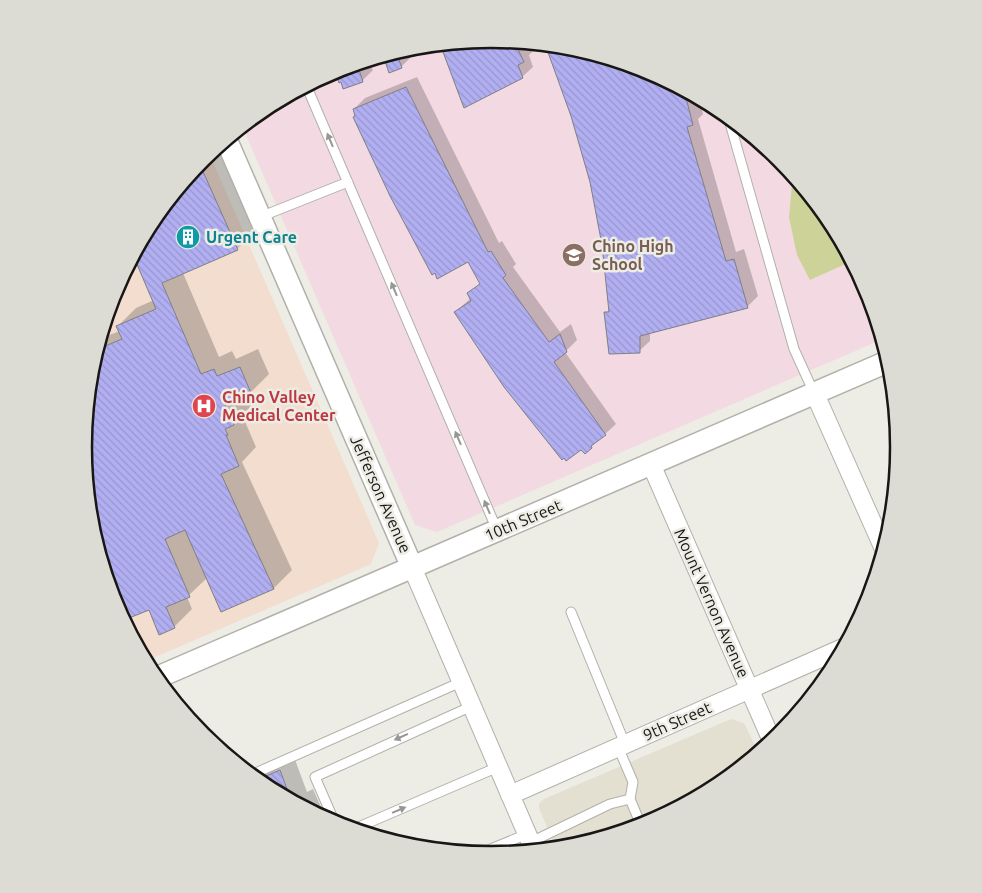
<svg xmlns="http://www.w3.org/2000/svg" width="982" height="893" font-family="Ubuntu,sans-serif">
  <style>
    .built { fill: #e3e0d2 }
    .education { fill: #f3dae2 }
    .medical { fill: #f2ddcf }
    .park { fill: #cdd298 }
    .shadow { fill: #0003 }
    .building { fill: url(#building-back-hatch); stroke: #7f7f84 }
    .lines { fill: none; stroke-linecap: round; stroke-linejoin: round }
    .service-casing { stroke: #b1b0aa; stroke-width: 11 }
    .minor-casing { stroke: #b1b0aa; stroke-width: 20 }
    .tertiary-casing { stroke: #b1b0aa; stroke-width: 24 }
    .service { stroke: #fff; stroke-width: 9 }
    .minor { stroke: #fff; stroke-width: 18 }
    .tertiary { stroke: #fff; stroke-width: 21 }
    .oneway { fill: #979796 }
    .labels { text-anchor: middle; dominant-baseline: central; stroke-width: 5; stroke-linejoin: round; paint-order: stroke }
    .culture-label { font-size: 16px; font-weight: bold; fill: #0d838f; stroke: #edece5; text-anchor: start }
    .education-label { font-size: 16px; font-weight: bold; fill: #785e54; stroke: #edece5; text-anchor: start }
    .health-label { font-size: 16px; font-weight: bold; fill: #be3a42; stroke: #edece5; text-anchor: start }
    .street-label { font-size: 16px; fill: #181715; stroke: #edece5 }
    .rim { fill: none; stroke: #181715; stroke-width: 2.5 }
  </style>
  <defs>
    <pattern id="building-back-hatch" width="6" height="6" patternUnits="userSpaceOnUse" patternTransform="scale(1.25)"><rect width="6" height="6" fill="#b1aff1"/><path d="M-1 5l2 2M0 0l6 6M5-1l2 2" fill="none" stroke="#9896ce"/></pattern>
  </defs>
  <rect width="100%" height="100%" fill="#edece5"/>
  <path class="built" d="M731,719L744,723L758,752L717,786L647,823L570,846L556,848L539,808V804L544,799Z"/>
  <path class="education" d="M491,39L571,47L647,70L718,108L780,158L830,220L868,291L883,339L437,532L415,525L242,126L265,107L335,70L412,47Z"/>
  <path class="medical" d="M209,153L379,543L371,564L146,661L114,602L91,367L114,290L152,220L203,158Z"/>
  <path class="park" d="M793,174L830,220L852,261L810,280L797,255L789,217Z"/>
  <path class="shadow" d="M491,39L530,43L534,50L529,55L533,67L522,77L449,63L441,44Z
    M546,44L571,47L647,70L699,98L703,114L698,119L736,252L744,249L758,296L747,307L650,333V341L639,351L606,313L610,309L603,245L591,181L573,116Z
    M409,48L412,56L401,67L387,63L371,67L373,70L362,81H340L336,69Z
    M417,77L499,243L502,241L516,264L513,267L560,332L571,324L577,340L565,352L616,424L591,447L455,312L471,298L469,294L481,282L469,260L356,115L354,109L365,98Z
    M220,150L255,231L237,249L183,273L219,357L232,351L236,359L258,349L269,374L251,392L246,394L251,406L244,413L245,416L243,417L256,447L242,462L292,570L274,588L222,610L207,578L187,597L192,609L174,627L150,608L123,619L114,602L91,367L99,339L120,331L118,326L136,308L154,300L134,254L152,220L203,158Z
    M294,757L307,792L313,789L326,818L264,785L252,775Z
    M624,822L627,829L568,847Z"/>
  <path class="building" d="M491,39L514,41L524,62L518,65L523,78L464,108L440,44Z
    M545,44L571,47L647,70L684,90L693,125L687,127L726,261L734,259L748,308L640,336V353L609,354L604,312H609L602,245L590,182L571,116Z
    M398,57L402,68L389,73L385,61Z
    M357,63L363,82L343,89L341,82L339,83L335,70Z
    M406,87L488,252L491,251L506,275L503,278L549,342L560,334L567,352L554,362L606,435L591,446L592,448L585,454L581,450L566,461L564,458L562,460L504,387L454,312L471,301L467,293L480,284L468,262L437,279L435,273L432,275L390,196L353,117L355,116L353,109Z
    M201,167L238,250L162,283L201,374L214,369L217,376L240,367L251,393L225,405L234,425L225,429L228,435H226L239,466L221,474L274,589L221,612L185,530L165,539L190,597L166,607L175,628L159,635L149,610L124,620L114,602L91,526L83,446L91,367L96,350L122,339L116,326L156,309L133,255L152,220L193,171Z
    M280,770L291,800L264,785L257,780Z"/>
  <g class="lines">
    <g class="service-casing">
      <path id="service" d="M306,85L497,530
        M728,116L794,349L814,393
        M260,217L348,182
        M571,612L625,744
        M618,747L633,782L630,799L641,825
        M251,775L461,682
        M335,823L315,777L472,706
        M354,829L498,767
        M531,842L610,804L630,799
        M481,853L527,834"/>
    </g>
    <g class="minor-casing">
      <path id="minor" d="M815,394L884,549
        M651,464L772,741
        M412,567L534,850
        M510,795L843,648"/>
    </g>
    <g class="tertiary-casing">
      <path id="tertiary" d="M226,139L412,567
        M156,678L889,361"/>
    </g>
    <use href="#service" class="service"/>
    <use href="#minor" class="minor"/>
    <use href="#tertiary" class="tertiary"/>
  </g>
  <defs><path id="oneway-solid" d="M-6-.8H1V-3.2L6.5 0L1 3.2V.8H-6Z" transform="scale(1.25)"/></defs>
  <g class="oneway">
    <use href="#oneway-solid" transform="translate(330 140) rotate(-113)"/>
    <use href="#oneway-solid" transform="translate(394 289) rotate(-113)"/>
    <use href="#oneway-solid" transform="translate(458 438) rotate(-113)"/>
    <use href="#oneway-solid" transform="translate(487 507) rotate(-113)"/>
    <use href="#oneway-solid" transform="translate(401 737) rotate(156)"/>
    <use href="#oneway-solid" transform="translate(399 810) rotate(-23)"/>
  </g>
  <defs>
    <g id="building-disc" transform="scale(1.25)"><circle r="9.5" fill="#0f9aa8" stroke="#edece5"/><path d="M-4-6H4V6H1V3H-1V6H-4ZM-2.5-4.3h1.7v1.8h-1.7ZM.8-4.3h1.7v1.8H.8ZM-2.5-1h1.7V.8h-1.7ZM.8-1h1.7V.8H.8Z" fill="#fff"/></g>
    <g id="school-disc" transform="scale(1.25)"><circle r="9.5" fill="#8d6e63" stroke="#edece5"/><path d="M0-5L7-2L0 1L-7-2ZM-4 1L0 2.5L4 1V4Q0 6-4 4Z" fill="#fff"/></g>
    <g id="hospital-disc" transform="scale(1.25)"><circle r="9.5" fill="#e0444e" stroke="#edece5"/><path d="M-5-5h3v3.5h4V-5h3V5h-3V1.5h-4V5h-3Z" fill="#fff"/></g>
  </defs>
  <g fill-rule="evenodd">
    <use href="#building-disc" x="188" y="237"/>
    <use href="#school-disc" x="574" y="255"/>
    <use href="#hospital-disc" x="204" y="406"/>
  </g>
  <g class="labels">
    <g class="culture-label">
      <text x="206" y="237">Urgent Care</text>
    </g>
    <g class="education-label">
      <text x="592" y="246">Chino High<tspan x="592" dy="18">School</tspan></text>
    </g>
    <g class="health-label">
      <text x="222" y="397">Chino Valley<tspan x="222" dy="18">Medical Center</tspan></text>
    </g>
    <g class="street-label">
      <text transform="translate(381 494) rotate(66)">Jefferson Avenue</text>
      <text transform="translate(523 520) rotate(-23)">10th Street</text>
      <text transform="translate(712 603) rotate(66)">Mount Vernon Avenue</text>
      <text transform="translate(677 721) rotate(-24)">9th Street</text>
    </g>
  </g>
  <path d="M0 0H982V893H0ZM92 447a399 399 0 1 1 798 0a399 399 0 1 1-798 0Z" fill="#dcdbd4" fill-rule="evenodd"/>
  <path class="rim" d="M92 447a399 399 0 1 1 798 0a399 399 0 1 1-798 0Z"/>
</svg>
